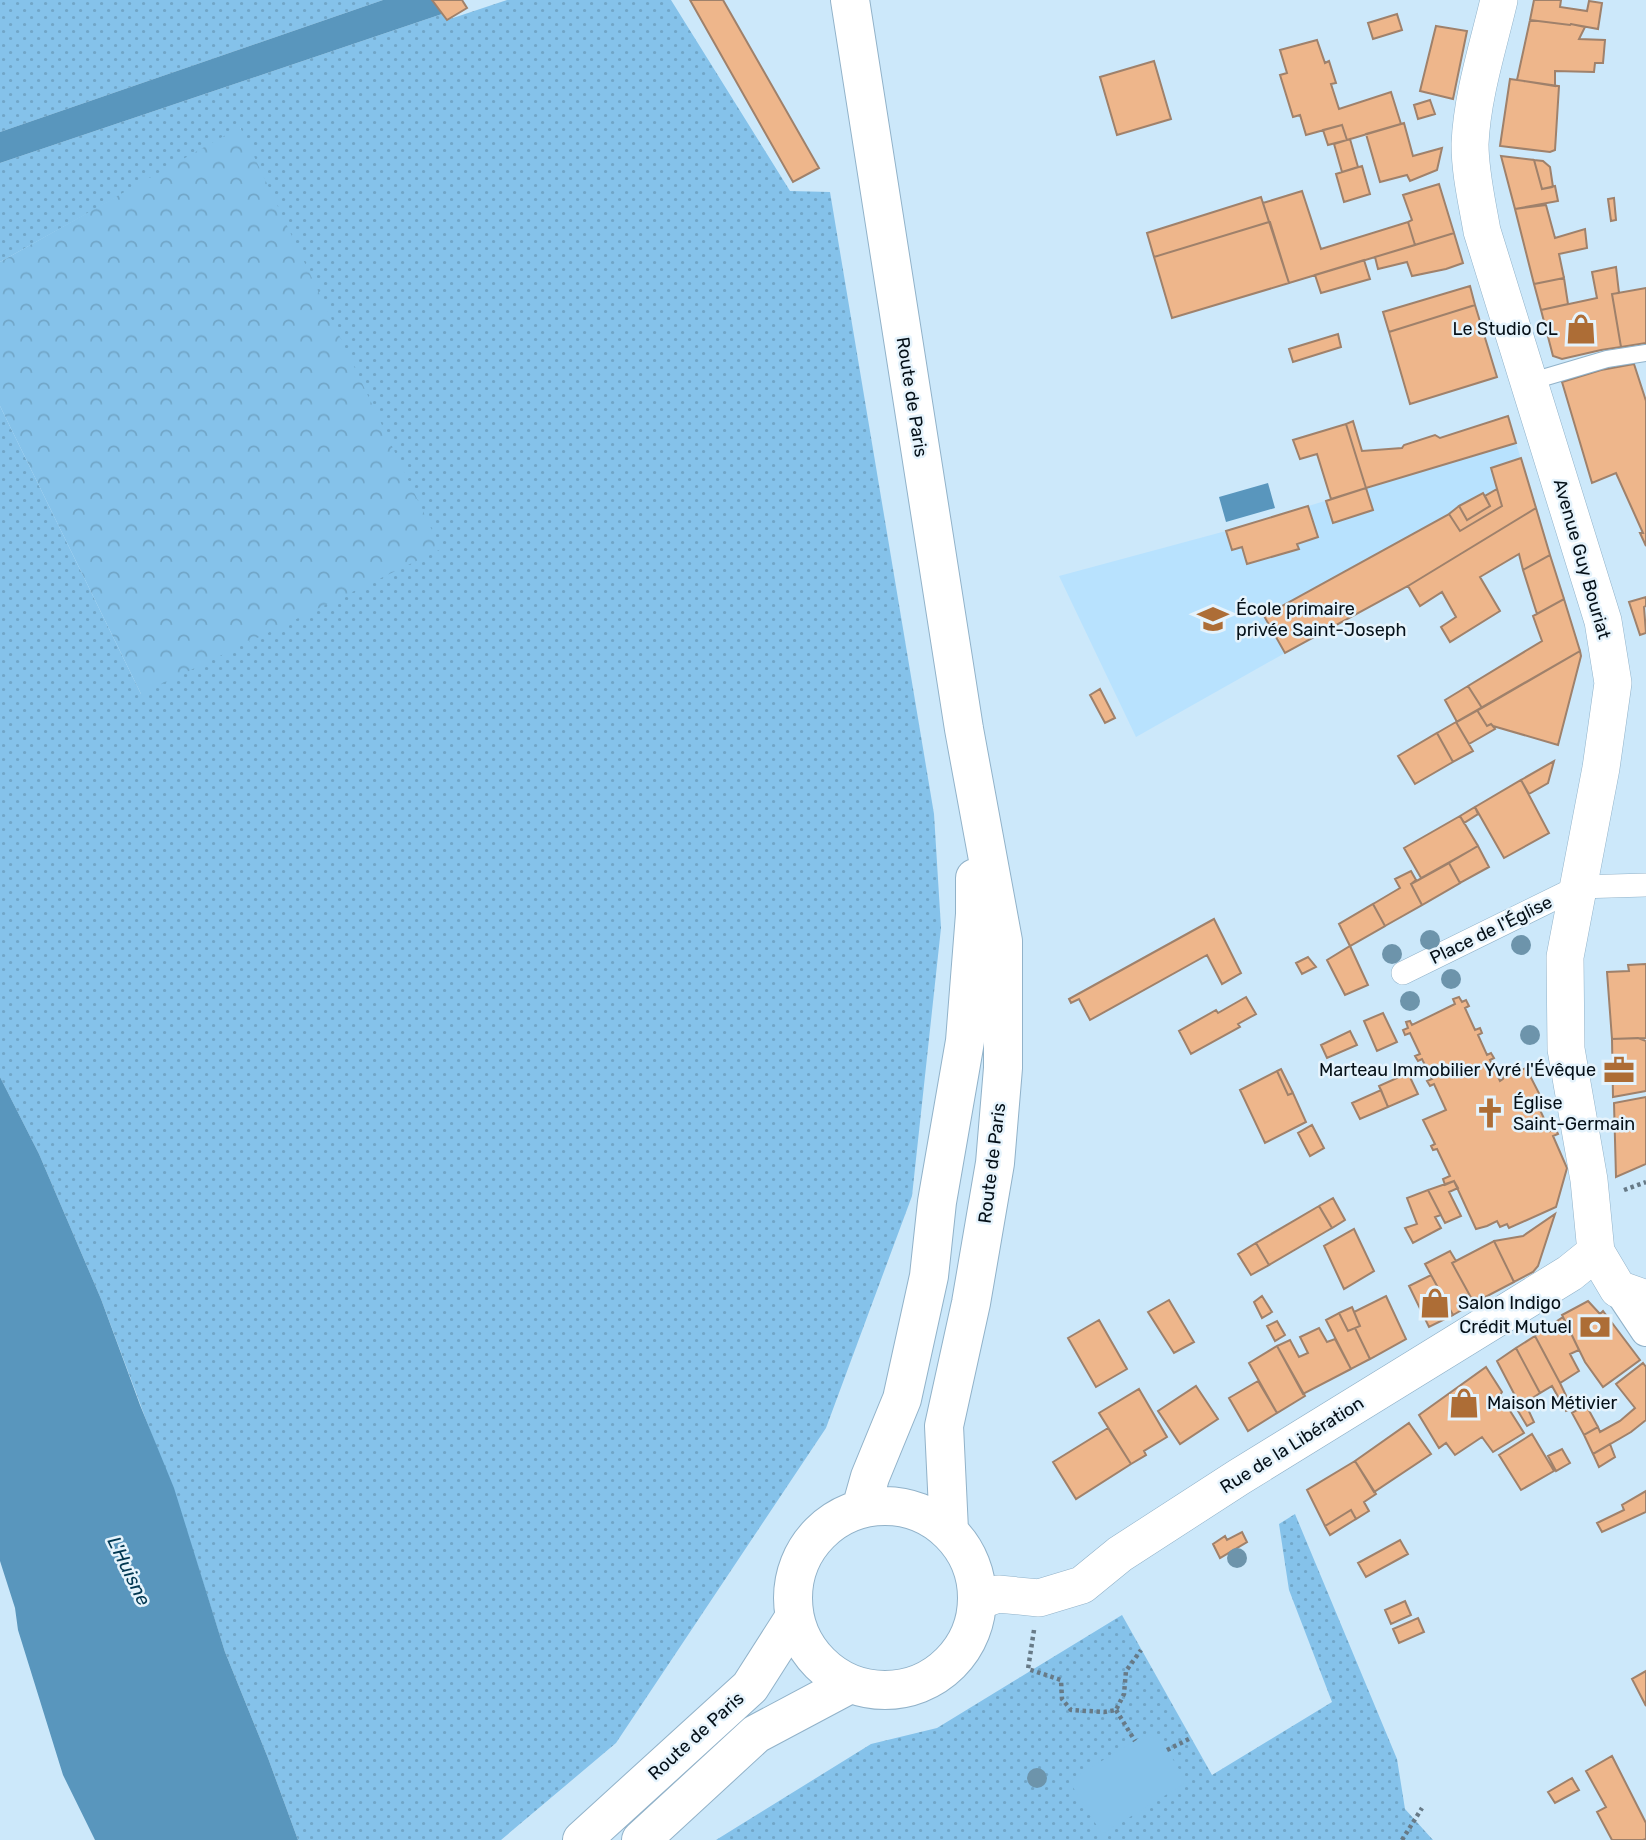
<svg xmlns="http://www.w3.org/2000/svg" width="1646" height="1840" font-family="Rubik,sans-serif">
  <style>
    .built { fill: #b8e2fe }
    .grass { fill: url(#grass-dots) }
    .forest { fill: url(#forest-crowns) }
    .park { fill: #85c2ea }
    .water { fill: #5996bd }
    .building { fill: #eeb68b; stroke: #9f816b; stroke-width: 2 }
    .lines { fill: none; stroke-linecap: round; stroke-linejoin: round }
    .service-casing { stroke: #91b2c9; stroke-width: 18 }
    .pedestrian-casing { stroke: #91b2c9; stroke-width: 24 }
    .minor-casing { stroke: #91b2c9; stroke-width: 32 }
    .tertiary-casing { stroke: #91b2c9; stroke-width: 38 }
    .primary-casing { stroke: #91b2c9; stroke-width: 40 }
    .path { stroke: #677a87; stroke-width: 4.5; stroke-dasharray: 3.5 3.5; stroke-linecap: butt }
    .service { stroke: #fff; stroke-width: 16 }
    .pedestrian { stroke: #fff; stroke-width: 23 }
    .minor { stroke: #fff; stroke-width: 30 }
    .tertiary { stroke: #fff; stroke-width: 37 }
    .primary { stroke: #fff; stroke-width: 38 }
    .tree { fill: #6d94ab }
    .labels { text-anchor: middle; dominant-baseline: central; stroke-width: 5; stroke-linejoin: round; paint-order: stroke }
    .poi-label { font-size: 18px; fill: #051018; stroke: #e5f3fc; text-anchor: start }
    .street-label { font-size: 18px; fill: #051018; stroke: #e5f3fc }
    .water-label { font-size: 19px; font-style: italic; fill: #013751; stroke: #e5f3fc }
  </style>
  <defs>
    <pattern id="grass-dots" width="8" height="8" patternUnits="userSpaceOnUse" patternTransform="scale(1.75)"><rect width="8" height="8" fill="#85c2ea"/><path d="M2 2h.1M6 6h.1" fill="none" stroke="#71a6c8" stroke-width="1.8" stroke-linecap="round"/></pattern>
    <pattern id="forest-crowns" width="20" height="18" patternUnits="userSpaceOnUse" patternTransform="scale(1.75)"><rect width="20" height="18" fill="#85c2ea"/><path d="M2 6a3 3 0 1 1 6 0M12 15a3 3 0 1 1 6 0" fill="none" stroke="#71a6c8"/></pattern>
  </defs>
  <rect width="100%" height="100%" fill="#cce8fa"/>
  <path class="built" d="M1516,443L1536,508L1408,586L1285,653L1136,737L1059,576L1226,531Z"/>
  <path class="grass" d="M0,0H383L0,132Z
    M507,0H671L790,191L830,192L934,814L941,928L912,1196L826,1428L616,1743L501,1840H298L268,1758L225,1652L182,1516L101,1299L39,1154L0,1077V406L141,694L241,128L0,262V163L442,14L447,20Z
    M1295,1514L1397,1759L1405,1809L1433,1840H716L871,1744L937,1728L1122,1615L1212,1775L1332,1702L1289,1590L1279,1524Z"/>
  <path class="forest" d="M240,127L441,549L141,694L0,406V262Z"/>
  <path class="park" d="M1154,1729L1187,1782L1102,1834L1069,1781Z"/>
  <path class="water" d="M383,0H432L442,14L0,163V132Z
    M1268,483L1275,508L1226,522L1219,497Z
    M0,1077L39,1154L101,1299L140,1405L174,1488L225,1652L268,1758L298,1840H95L63,1775L18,1630L15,1608L0,1561Z"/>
  <path class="building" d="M432,0H462L467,8L447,20Z
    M690,0H723L819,168L793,182Z
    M1534,0H1561L1560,7L1587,11L1589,1L1602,3L1598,29L1571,24L1570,25L1530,20Z
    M1397,14L1402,30L1373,39L1368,23Z
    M1530,20L1570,25L1571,24L1585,27L1579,39L1605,40L1603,63H1595L1594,72L1555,71V86L1517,80Z
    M1436,26L1467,31L1453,99L1420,91Z
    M1317,40L1325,63L1329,61L1336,83L1331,84L1339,109L1391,92L1401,124L1347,140L1342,125L1306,135L1300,115L1293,117L1280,75L1287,73L1280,50Z
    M1154,61L1171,119L1117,135L1100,77Z
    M1510,79L1559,86L1555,150L1550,152L1500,146Z
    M1430,100L1435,114L1418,119L1414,105Z
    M1404,123L1413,156L1442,148L1437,170L1410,181L1407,175L1380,182L1366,134Z
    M1342,125L1347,140L1328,145L1323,130Z
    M1350,139L1358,167L1342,172L1334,144Z
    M1501,156L1534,160L1542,189L1555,186L1558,201L1515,209Z
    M1534,160L1543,161L1550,167L1553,187L1542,189Z
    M1362,166L1370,194L1344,202L1336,174Z
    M1439,184L1454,233L1415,245L1408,222L1412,220L1403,195Z
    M1302,191L1321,249L1408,222L1415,245L1289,283L1263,203Z
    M1261,197L1269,222L1154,257L1147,233Z
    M1614,198L1616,220L1611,221L1608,199Z
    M1546,205L1555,238L1585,229L1587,248L1559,254L1564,278L1534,284L1515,209Z
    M1269,222H1270L1289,283L1172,318L1154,257Z
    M1454,233L1463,263L1446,269L1412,276L1407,262L1378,269L1375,257Z
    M1364,260L1370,279L1321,293L1315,275Z
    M1616,267L1619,293L1612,294L1621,347L1601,350L1562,359L1553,356L1541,310L1597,298L1592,272Z
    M1564,278L1568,304L1541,310L1534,284Z
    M1470,286L1475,305L1389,332L1383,312Z
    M1646,288V343L1621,347L1612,294Z
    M1475,305L1497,377L1410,404L1389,332Z
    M1338,334L1341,347L1293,362L1289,349Z
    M1634,364L1646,401V546L1640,533H1643L1616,473L1592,483L1562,382L1601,370Z
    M1508,416L1516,443L1366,488L1346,424L1353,421L1362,451L1402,448L1404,445L1435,435L1440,438Z
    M1346,424L1366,488L1331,499L1317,454L1300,459L1293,440Z
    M1521,458L1536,508L1408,586L1285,653L1264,616L1449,514L1460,531L1502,506L1491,468Z
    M1366,488L1373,510L1333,523L1326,501Z
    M1497,489L1502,506L1460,531L1449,514L1459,506L1467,520L1490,506L1485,496Z
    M1483,493L1490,506L1467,520L1459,506Z
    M1308,506L1318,537L1297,544L1299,549L1247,564L1242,547L1232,550L1226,531Z
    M1536,508L1550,555L1523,570L1519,554L1480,577L1500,611L1450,642L1441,627L1456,617L1442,592L1420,606L1408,586Z
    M1550,555L1564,599L1537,614L1523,570Z
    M1646,597V606L1644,607L1646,633L1640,635L1629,602Z
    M1564,599L1580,651L1482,708L1468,686L1542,641L1533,616Z
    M1580,651L1581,656L1558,745L1493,726L1491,724L1487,726L1477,710Z
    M1468,686L1482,708L1457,722L1445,700Z
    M1100,689L1115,718L1105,723L1090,695Z
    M1477,710L1487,726L1491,724L1495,729L1469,744L1456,722Z
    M1456,722L1473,751L1453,762L1437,733Z
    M1437,733L1453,762L1415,784L1398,756Z
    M1554,761L1548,783L1529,794L1521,780Z
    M1521,780L1549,833L1504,858L1475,807Z
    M1475,807L1478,814L1464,823L1460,816Z
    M1460,816L1478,846L1421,878L1404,848Z
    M1478,846L1489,867L1460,883L1449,863Z
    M1449,863L1460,883L1422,905L1411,884Z
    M1411,871L1416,880L1411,884L1422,905L1385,926L1373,904L1400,888L1395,879Z
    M1373,904L1385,926L1350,946L1339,924Z
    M1214,919L1241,973L1222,984L1207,955L1090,1020L1079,999L1071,1003L1069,999Z
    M1350,946L1368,985L1345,995L1327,960Z
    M1308,957L1316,967L1302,974L1296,963Z
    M1646,964V1038L1612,1039L1607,972L1629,971L1628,965Z
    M1246,997L1256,1014L1238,1024L1240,1027L1191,1054L1179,1031L1216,1010L1218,1013Z
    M1459,997L1462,1002L1466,1000L1469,1006L1465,1008L1475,1030L1480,1028L1482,1033L1478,1035L1487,1055L1491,1053L1494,1058L1490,1060L1500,1081L1503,1079L1504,1074L1509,1071L1512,1074L1516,1072L1514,1069L1519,1067L1521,1070L1526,1068L1544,1103L1538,1106L1550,1131L1555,1128L1558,1134L1553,1136L1567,1168L1556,1207L1509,1228L1507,1224L1500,1227L1497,1221L1487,1226L1476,1229L1454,1181L1445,1185L1443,1179L1450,1176L1437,1149L1433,1150L1431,1146L1435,1144L1423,1120L1446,1110L1434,1084L1430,1086L1427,1081L1432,1079L1422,1059L1418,1061L1415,1056L1420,1054L1410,1033L1405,1035L1403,1030L1408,1028L1406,1022L1410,1021L1412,1025L1455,1004L1453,999Z
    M1383,1013L1397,1042L1377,1051L1364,1021Z
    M1350,1031L1357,1045L1327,1058L1321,1045Z
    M1638,1038L1646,1041V1091L1613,1097L1612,1039Z
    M1281,1069L1293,1093L1288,1095L1277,1071Z
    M1277,1071L1288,1095L1293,1093L1306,1122L1265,1143L1240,1090Z
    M1408,1073L1418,1094L1388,1107L1379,1086Z
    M1381,1090L1388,1107L1360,1119L1352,1103Z
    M1646,1097V1164L1616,1177L1614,1103Z
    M1312,1125L1324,1148L1310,1156L1298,1133Z
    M1454,1181L1458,1188L1449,1192L1461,1216L1445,1223L1428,1190Z
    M1428,1190L1441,1215L1435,1217L1441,1228L1413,1243L1405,1228L1417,1224L1407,1198Z
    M1333,1198L1345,1220L1332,1228L1319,1206Z
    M1319,1206L1332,1228L1269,1265L1256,1243Z
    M1555,1214L1538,1266L1533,1272L1514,1282L1494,1241L1523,1236Z
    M1354,1229L1374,1271L1344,1289L1324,1246Z
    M1494,1241L1514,1282L1474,1303L1452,1263Z
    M1256,1243L1269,1265L1251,1275L1238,1254Z
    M1450,1251L1456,1261L1452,1263L1474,1303L1453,1315L1425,1264Z
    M1431,1275L1453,1315L1429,1327L1409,1286Z
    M1262,1296L1272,1312L1262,1318L1254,1302Z
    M1386,1296L1406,1339L1370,1359L1355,1328L1360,1326L1354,1312Z
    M1169,1300L1194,1342L1174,1353L1148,1312Z
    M1588,1301L1600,1314L1603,1311L1640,1360L1603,1387L1585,1362L1562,1315Z
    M1352,1307L1360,1326L1348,1331L1339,1313Z
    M1339,1313L1348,1331L1355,1328L1370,1359L1351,1369L1326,1320Z
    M1563,1317L1579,1350L1570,1354L1579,1371L1560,1383L1535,1336Z
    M1099,1320L1127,1369L1096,1387L1068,1338Z
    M1277,1321L1285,1335L1275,1341L1267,1326Z
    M1319,1328L1327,1342L1335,1339L1351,1369L1303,1394L1277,1346L1290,1340L1299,1357L1308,1353L1300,1337Z
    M1535,1336L1560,1383L1572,1408L1566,1411L1552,1386L1540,1393L1516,1348Z
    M1277,1346L1305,1396L1277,1413L1249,1363Z
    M1516,1348L1540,1393L1525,1403L1534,1422L1527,1426L1518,1411L1520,1405L1497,1361Z
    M1643,1363L1646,1367V1420L1631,1432L1593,1454L1584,1435L1598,1427L1600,1432L1620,1421L1635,1408L1616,1384Z
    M1486,1367L1502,1392L1500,1395L1524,1433L1493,1452L1482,1437L1455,1455L1446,1443L1439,1448L1419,1415Z
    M1258,1381L1277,1413L1248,1431L1229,1398Z
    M1196,1386L1218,1419L1180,1444L1158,1411Z
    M1139,1389L1167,1437L1144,1451L1146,1455L1131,1464L1099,1413Z
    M1586,1405L1598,1427L1584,1435L1572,1413Z
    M1409,1423L1431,1454L1374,1492L1355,1461Z
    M1108,1428L1131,1464L1076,1499L1053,1462Z
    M1532,1434L1554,1471L1521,1490L1499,1455Z
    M1610,1444L1615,1457L1599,1467L1593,1454Z
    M1562,1449L1570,1463L1556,1471L1548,1456Z
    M1355,1461L1376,1494L1364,1502L1369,1511L1356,1519L1351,1510L1325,1526L1307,1490Z
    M1646,1491V1512L1602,1532L1597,1523L1624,1510L1622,1505Z
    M1351,1510L1356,1519L1330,1535L1325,1526Z
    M1242,1532L1247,1542L1220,1558L1213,1544L1225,1536L1227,1540Z
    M1400,1540L1408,1554L1366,1577L1358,1563Z
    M1405,1601L1411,1615L1391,1624L1385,1610Z
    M1418,1618L1424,1632L1399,1643L1393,1629Z
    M1646,1671V1706L1632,1679Z
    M1612,1756L1646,1823V1839L1643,1840H1612L1597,1812L1606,1807L1586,1771Z
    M1572,1778L1579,1790L1555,1803L1548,1792Z"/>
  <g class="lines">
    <g class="service-casing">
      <path id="service" d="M1529,382L1607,359L1646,353"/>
    </g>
    <g class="pedestrian-casing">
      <path id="pedestrian" d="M1403,973L1578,887L1646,885"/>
    </g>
    <g class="minor-casing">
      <path id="minor" d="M1618,1289L1646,1331"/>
    </g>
    <g class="tertiary-casing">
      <path id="tertiary" d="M1499,0C1488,47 1472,96 1470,144C1470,173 1477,202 1482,231L1603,621L1613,683L1601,768L1565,957L1566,1049L1589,1180L1596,1252L1618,1289L1646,1299
        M978,1601L998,1594L1039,1598L1082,1585L1120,1554L1239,1477L1570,1273L1596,1252"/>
    </g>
    <g class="primary-casing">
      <path id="primary" d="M850,0L964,729L1003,941V1068L995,1163L971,1303L944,1426L949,1530
        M793 1598a92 92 0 1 1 184 0a92 92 0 1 1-184 0Z
        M861,1509L870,1477L902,1399L929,1276L937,1202L965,1041L975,914V878
        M582,1840L750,1687L794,1618
        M641,1840L756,1734L850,1684"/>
    </g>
    <path class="path" d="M1624,1190L1646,1182
      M1034,1630L1028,1669L1061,1680L1062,1699L1071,1710L1104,1712L1116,1710L1124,1694L1126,1671L1141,1650
      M1116,1710L1135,1741
      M1167,1750L1191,1738
      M1402,1840L1422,1808"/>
    <use href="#service" class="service"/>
    <use href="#pedestrian" class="pedestrian"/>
    <use href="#minor" class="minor"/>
    <use href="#tertiary" class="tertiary"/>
    <use href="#primary" class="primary"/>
  </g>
  <g class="tree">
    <circle cx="1430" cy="940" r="10"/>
    <circle cx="1521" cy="945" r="10"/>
    <circle cx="1392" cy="954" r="10"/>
    <circle cx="1451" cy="979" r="10"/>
    <circle cx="1410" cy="1001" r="10"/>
    <circle cx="1530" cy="1035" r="10"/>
    <circle cx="1237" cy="1558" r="10"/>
    <circle cx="1037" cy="1778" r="10"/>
  </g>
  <defs>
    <g id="shop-bare" transform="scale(2.415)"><path d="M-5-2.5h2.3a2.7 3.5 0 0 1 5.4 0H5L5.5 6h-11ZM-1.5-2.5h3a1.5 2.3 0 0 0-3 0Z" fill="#ad6d36" stroke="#e5f3fc" stroke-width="2.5" paint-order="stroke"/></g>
    <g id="school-bare" transform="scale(2.415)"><path d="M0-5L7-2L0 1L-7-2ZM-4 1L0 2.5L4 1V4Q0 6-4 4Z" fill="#ad6d36" stroke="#e5f3fc" stroke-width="2.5" paint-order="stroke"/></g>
    <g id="office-bare" transform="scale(2.415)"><path d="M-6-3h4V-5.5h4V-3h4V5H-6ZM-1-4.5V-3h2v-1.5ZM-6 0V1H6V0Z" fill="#ad6d36" stroke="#e5f3fc" stroke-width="2.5" paint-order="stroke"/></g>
    <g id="church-bare" transform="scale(2.415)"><path d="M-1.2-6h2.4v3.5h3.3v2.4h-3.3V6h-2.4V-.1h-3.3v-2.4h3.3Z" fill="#ad6d36" stroke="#e5f3fc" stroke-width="2.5" paint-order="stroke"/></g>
    <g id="bank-bare" transform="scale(2.415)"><path d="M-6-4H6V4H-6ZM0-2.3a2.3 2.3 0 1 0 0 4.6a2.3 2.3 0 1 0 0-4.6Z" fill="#ad6d36" stroke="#e5f3fc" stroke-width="2.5" paint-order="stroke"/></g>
  </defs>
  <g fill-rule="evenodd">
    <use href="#shop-bare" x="1581" y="329"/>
    <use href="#school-bare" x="1213" y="619"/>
    <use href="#office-bare" x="1619" y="1070"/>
    <use href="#church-bare" x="1490" y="1113"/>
    <use href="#shop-bare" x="1435" y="1303"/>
    <use href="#bank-bare" x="1595" y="1327"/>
    <use href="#shop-bare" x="1464" y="1403"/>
  </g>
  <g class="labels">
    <g class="poi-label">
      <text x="1558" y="329" text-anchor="end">Le Studio CL</text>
      <text x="1236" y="609">École primaire<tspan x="1236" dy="21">privée Saint-Joseph</tspan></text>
      <text x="1596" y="1070" text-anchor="end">Marteau Immobilier Yvré l'Évêque</text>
      <text x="1513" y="1103">Église<tspan x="1513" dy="21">Saint-Germain</tspan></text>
      <text x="1458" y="1303">Salon Indigo</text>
      <text x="1572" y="1327" text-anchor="end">Crédit Mutuel</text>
      <text x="1487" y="1403">Maison Métivier</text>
    </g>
    <g class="street-label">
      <text transform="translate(912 397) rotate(81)">Route de Paris</text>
      <text transform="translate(1582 559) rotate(74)">Avenue Guy Bouriat</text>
      <text transform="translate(1491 930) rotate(-26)">Place de l'Église</text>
      <text transform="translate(992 1163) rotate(-83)">Route de Paris</text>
      <text transform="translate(1292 1445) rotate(-32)">Rue de la Libération</text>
      <text transform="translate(696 1736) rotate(-42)">Route de Paris</text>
    </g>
    <g class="water-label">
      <text transform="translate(129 1571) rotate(64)">L'Huisne</text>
    </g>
  </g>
</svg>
